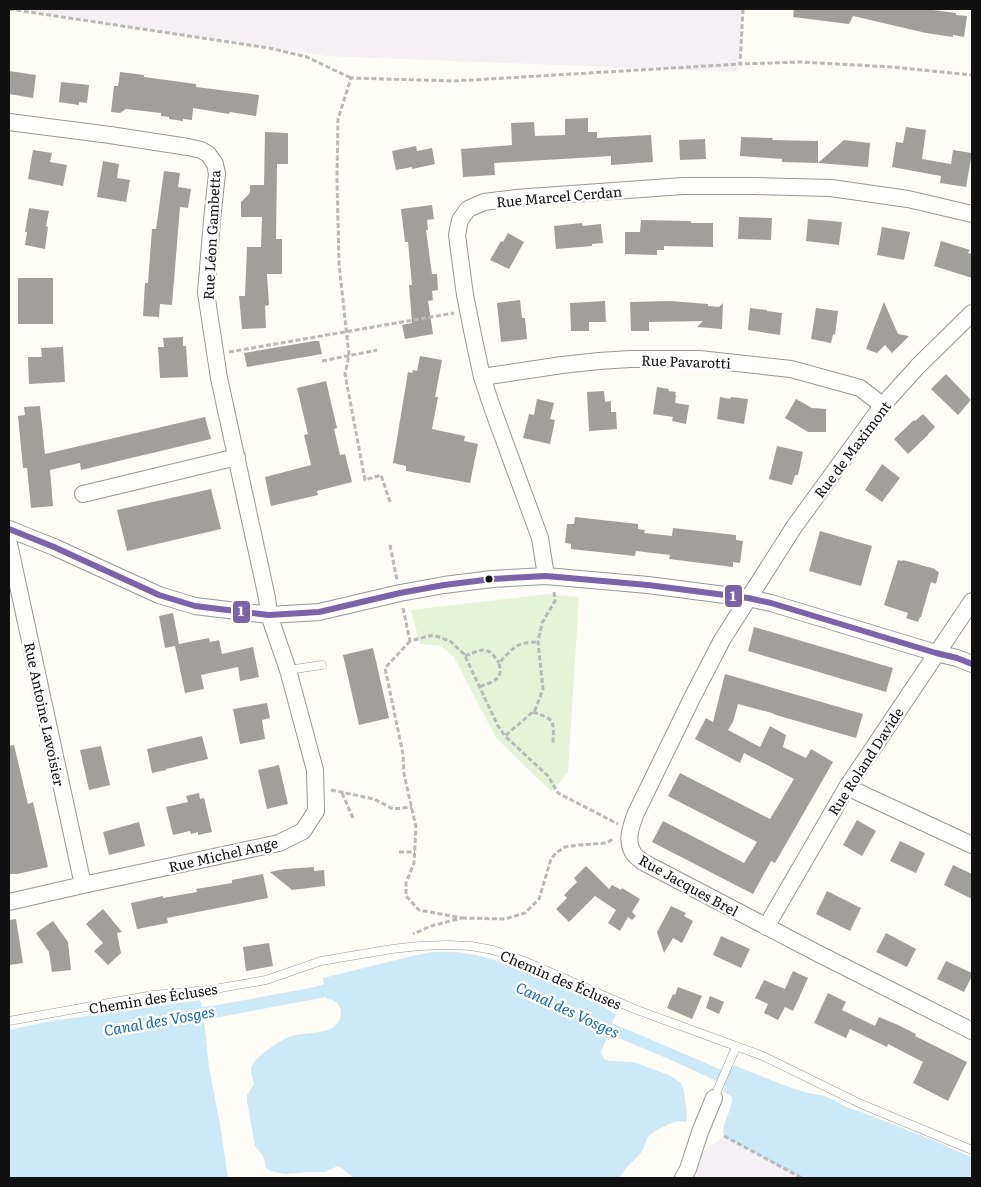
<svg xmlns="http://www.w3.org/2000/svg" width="981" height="1187" font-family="Literata,serif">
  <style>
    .industrial { fill: #f5f0f3 }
    .green { fill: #e7f3d7 }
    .water { fill: #cde8f7 }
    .building { fill: #a19f9c }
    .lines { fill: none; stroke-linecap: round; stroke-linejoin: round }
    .lane-casing { stroke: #979795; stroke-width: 9 }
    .street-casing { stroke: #979795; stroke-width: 18 }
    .path { stroke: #b9b9b8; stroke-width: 3; stroke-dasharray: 5 2.5; stroke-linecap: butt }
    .lane { stroke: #fffffe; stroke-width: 8 }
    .street { stroke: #fffffe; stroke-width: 16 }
    .bus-1-casing { stroke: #fff; stroke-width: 10 }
    .bus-1 { stroke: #7a63a9; stroke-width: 6 }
    .bus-dot { fill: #111; stroke: #fff; stroke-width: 2 }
    .labels { text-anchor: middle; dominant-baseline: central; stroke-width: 5; stroke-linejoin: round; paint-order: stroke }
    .street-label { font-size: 14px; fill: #111; stroke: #fff }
    .water-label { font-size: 15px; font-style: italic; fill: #1768a6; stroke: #fff }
    .line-badge { stroke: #fff; stroke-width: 2 }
    .badge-label { font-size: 14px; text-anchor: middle; font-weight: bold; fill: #fff }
  </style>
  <rect width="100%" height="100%" fill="#fdfcf7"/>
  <path class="industrial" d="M20,9H743L737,72L327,56Z
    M724,1136L802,1178H673L677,1172Z"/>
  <path class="green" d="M548,594L579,597L568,772L552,792L496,738L454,657L441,646L420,644L411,610Z"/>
  <path class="water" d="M432,952H457L476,955L492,959L566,986L616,1014L612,1023L729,1073L734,1065C759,1075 783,1086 808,1093C815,1095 821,1094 827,1097C839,1102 847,1109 859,1111L940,1143L950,1148L972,1157V1178H802L724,1136C720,1124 733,1111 732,1097L724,1092L725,1085L671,1060L616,1037L608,1035L601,1052L604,1059L609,1061L634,1062L671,1076L681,1083L684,1091L687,1116L686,1122C685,1122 678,1121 678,1121C672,1122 652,1132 649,1136C645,1141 645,1148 640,1154C633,1162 624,1168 620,1178H353L343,1169L338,1166L325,1172H309L285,1174L270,1171L266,1167L263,1156L255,1146L247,1101V1095L254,1084C253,1080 251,1074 251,1069C252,1058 283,1038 292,1036C303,1033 326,1033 334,1027C345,1018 343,1000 327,999L326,997L204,1020L209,1068L220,1124L228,1178H9V1030L51,1021L200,1000L202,1007L212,1006L315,987L324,984L323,978L408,957Z"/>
  <path class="building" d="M794,9H925L956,13V15L967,16L964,37L953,35V37L926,33L853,16L849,24L793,17Z
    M9,71L36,75L33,98L9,94Z
    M120,72L144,75V77L196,84V87L259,95L256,116L230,112L229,114L193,108L192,120L183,119V121L169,119V117L161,116V113L126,109L120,113L111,112L114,86H118Z
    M61,82L89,85L87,103L79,102V105L59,102Z
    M588,118V132H597V138L651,135L653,162L611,165V156L494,163L495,175L463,177L461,149L512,145L511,123L534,122L535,136L565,135V119Z
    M906,127L926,130L922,159L951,164L953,150L972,153L966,187L940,183L941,176L892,167L896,142L903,143Z
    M265,132L288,133V164H277L276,239H282V274H267L269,305L265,306L266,328L242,329L239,296H245L247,247H261L262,217H241V202L250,193V185H264Z
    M741,137L773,138L772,140L818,141V163L844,140L870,143L868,167L818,163L782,162V159L740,156Z
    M705,139L706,159L680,160L679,140Z
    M416,146L417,151L432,148L435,164L412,169V167L396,170L392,151Z
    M33,150L52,153L50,162L67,165L63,186L28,179Z
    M103,161L119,164L117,178L130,180L126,202L97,197Z
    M164,171L180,173L178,187L191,189L188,208L180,207L172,305L160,304L159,317L143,316L145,283H148L152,229H156Z
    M432,205L434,219L427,220L428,230H426L432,274H437L438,290L432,291L433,300L428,301L433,334L405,339L402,325L412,323L409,285H412L408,242H405L401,209Z
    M29,208L49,211L46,226L48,227L45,249L25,245L27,232H25Z
    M739,217L772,218L771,240L738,239Z
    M808,219L842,222L839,245L806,241Z
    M641,220L691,221V223H713V247L664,246V250H657V255L625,254V232H640Z
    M582,223V226L601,224L603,243L592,244V246L556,249L554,226Z
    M882,227L910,232L904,260L877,255Z
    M508,233L524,242L509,269L490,260L501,241L503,242Z
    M941,241L970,250L968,253L972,254V278L934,266Z
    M18,278H53V324H18Z
    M520,300L522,318H525L527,339L501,342L497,303Z
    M605,301L606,322H589V331H571L570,303Z
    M670,301L708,304V306L719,307L723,303L722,329L697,327L703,321L649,322V331H631L630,302Z
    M884,302L898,334L909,336L892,353L885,345L877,353L866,349Z
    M750,308L767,310V311L782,313L780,335L748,330Z
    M816,308L838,311L835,335L833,334L831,343L811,339Z
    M183,337V346H186L188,377L160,378L158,347H164L163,338Z
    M314,341H319L322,354L247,367L244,353Z
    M63,347L65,382L29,384L28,357H42L41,348Z
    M420,356L442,360L435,397H438L432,429L465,436L464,441L478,444L470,483L406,471V466L393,463L408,372L412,373L413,370L417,371Z
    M946,374L971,400L958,415L931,389Z
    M326,381L337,428L334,429L340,455L345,454L352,482L317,491L318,495L271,506L265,477L311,465L304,435L308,434L297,388Z
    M657,387L669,389L668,391L676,392L675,395H676L675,403L689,405L686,424L672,421L673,417L653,414Z
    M604,391L605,402L611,401V412H616L617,429L589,431L587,392Z
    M720,397L730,399L731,397L748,399L744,424L717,419Z
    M537,399L554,403L550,419L555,420L550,444L523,438L529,414L534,415Z
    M796,399L812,408L826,409V432H808L785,418Z
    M40,406L45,454L205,417L211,439L81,470L80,463L50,470L53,506L31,508L27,468H23L18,416L25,415L24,407Z
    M923,414L935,427L928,434V435L908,454L894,439L914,420L915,421Z
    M777,446L803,452L798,475H795L792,485L769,479Z
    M882,464L900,478L882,502L865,490Z
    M211,489L221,529L127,551L117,510Z
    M575,517L638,524V529L645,530L644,533L672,536L673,528L736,535V540L743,541L740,563L733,562V567L669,559L670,555L636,551L635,556L571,549V544L565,543L567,524H574Z
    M820,531L872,546L861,586L809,571Z
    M898,560L902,561L903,560L935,569V570L939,572L936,584L931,582L921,617H920L918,622L906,618L908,613L884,605Z
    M173,613L179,644L209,638L210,642L219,640L222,654L253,647L259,677L240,681L238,667L201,675L204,689L185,693L175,646L165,648L159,616Z
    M754,627L893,668L886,692L748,651Z
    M373,648L389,718L359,725L343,655Z
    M725,674L863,714L856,738L776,715L772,713L738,704L733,722L728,730L760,747L770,726L786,735L783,747L806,758L811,749L833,762L775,863L771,861L753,894L652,842L663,821L744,863L757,842L668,796L680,773L770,819L794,779L744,753L740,763L695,739L706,718L713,722Z
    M267,703L270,718L262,720L265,739L240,744L233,709Z
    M202,736L208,759L166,769V770L152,773L147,749Z
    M14,745L28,804L33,802L48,867L17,874H10L9,867V746Z
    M101,746L110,785L89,790L80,750Z
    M279,765L288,804L267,809L258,770Z
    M199,793L200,799L204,798L212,832L198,835V832L191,834L190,831L173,835L166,807L188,802L186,796Z
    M857,820L876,831L862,856L843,845Z
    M139,822L145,846L109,855L103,832Z
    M900,841L925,853L916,873L890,861Z
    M953,865L972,874V899L944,885Z
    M586,866L609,889L612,885L621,890L622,888L640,899L632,912L636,916L632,920L628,917L620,931L608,923L616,910L595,896L569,922L556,909L567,898L564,895L577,882L574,878Z
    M314,867V871L324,870L325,886L292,890L270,872L285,869Z
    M263,874L268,898L167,918L168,923L137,929L131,903L163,896V898L197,892L196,889L232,883V880Z
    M827,891L861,908L850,931L816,914Z
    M671,906L686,913L684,916L693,921L682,943L673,938L664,953L657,932Z
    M103,909L122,932L117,933L121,953L108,965L94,951L103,943L86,924Z
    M16,919L23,963L9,965V920Z
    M53,921L68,942L71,970L52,972L49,952L36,933Z
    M886,933L916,949L907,967L876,952Z
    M721,936L750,949L741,968L713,955Z
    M269,943L273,966L246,971L243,947Z
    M946,961L972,973V976L964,992L937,979Z
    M793,971L808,978L793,1011L785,1007L778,1020L764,1013L768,1004L755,998L764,980L785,989Z
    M678,987L702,996L692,1019L667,1008L673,994L675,995Z
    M828,993L846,1002L842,1010L875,1026L879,1017L898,1025L916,1034L915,1036L967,1062L948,1101L913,1083L923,1062L888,1044L887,1047L850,1029L846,1038L814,1023Z
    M710,996L724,1002L719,1014L706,1008Z"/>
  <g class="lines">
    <g class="lane-casing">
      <path id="lane" d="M288,670L322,665
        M9,1021L153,995L209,990L266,980L321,961L392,949L419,946L448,945L471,946L493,950L524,961L637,1010L763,1056L861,1104L972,1150
        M714,1098L736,1047"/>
    </g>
    <g class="street-casing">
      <path id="street" d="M9,122L110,135L188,147L201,150L208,154L215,164L217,174L212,220L206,293L219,378L267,598L269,615L288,670L315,770L316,811L303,831L279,843L83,885L9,902
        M972,313L918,366L882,406L794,527L722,640L692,698L636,813C631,826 625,841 634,854C636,857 641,860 643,862L819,954L972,1031
        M482,377L562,365L599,361L630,359H699L791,369L860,388L877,401L882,406
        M83,494L237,457
        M9,529L54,547L159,595L195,606L269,615L319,612L400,593L444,585L492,579L546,576L648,585L748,598L771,603L936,653L957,658L972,664
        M9,544L83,885
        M546,576L540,538L493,410L482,377L473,335L465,295L457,235L460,220L468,209L484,202L516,198L683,186H752L831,188L908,199L972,214
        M847,787L972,845
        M766,927L847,787L972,601
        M683,1178L688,1169L700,1132L714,1098"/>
    </g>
    <path class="path" d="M9,9L269,48L307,57L351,78
      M743,9L740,64L801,62L892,67L972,75
      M229,352L454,313
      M322,361L377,350
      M390,502L381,475L365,480L345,374L349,355L339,264L337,178L338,119L351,78L455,81L740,64
      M390,545L397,580
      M554,592L555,601L542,623L538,642L543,689L535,710L505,736L548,776L558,793L618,824
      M403,608L410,641L433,635L450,641L464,654L498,726L505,736
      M410,641L385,668L403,754L404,774L416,827L414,863L406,883V896L419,910L462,918L431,926L413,934
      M465,656C482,649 488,645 499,663
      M480,687C493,681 504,680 499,663C513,648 516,642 538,642
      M533,712C555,720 554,719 553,743
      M331,790L374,799L393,809L412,807
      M342,793L353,818
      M399,852H415
      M462,918L505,919L525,913L539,899L551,859L556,853L565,847L579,845L607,843L614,838
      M724,1136L802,1178"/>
    <use href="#lane" class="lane"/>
    <use href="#street" class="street"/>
    <g class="bus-1-casing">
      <path id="bus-1" d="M9,529L54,547L159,595L195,606L269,615L319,612L400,593L444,585L492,579L546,576L648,585L748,598L771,603L936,653L957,658L972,664"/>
    </g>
    <use href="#bus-1" class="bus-1"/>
  </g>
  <circle class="bus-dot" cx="489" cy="579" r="4.5"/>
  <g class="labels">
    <g class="street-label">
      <text transform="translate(559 196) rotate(-5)">Rue Marcel Cerdan</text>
      <text transform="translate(211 235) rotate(-87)">Rue Léon Gambetta</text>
      <text transform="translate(686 361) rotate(2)">Rue Pavarotti</text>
      <text transform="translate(852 449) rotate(-53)">Rue de Maximont</text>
      <text transform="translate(45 714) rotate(78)">Rue Antoine Lavoisier</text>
      <text transform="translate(865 761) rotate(-57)">Rue Roland Davide</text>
      <text transform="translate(223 854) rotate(-13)">Rue Michel Ange</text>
      <text transform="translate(689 885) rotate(29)">Rue Jacques Brel</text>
      <text transform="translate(561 979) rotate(23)">Chemin des Écluses</text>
      <text transform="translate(153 998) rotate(-9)">Chemin des Écluses</text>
    </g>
    <g class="water-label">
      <text transform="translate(568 1009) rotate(25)">Canal des Vosges</text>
      <text transform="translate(159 1020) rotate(-10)">Canal des Vosges</text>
    </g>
  </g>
  <g class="line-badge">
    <rect x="724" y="584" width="19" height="24" rx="5" fill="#7a63a9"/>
    <rect x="232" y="600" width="19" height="24" rx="5" fill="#7a63a9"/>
  </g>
  <g class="badge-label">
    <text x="733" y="601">1</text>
    <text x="241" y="616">1</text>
  </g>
  <rect width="981" height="1187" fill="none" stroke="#111111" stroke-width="20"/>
</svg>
